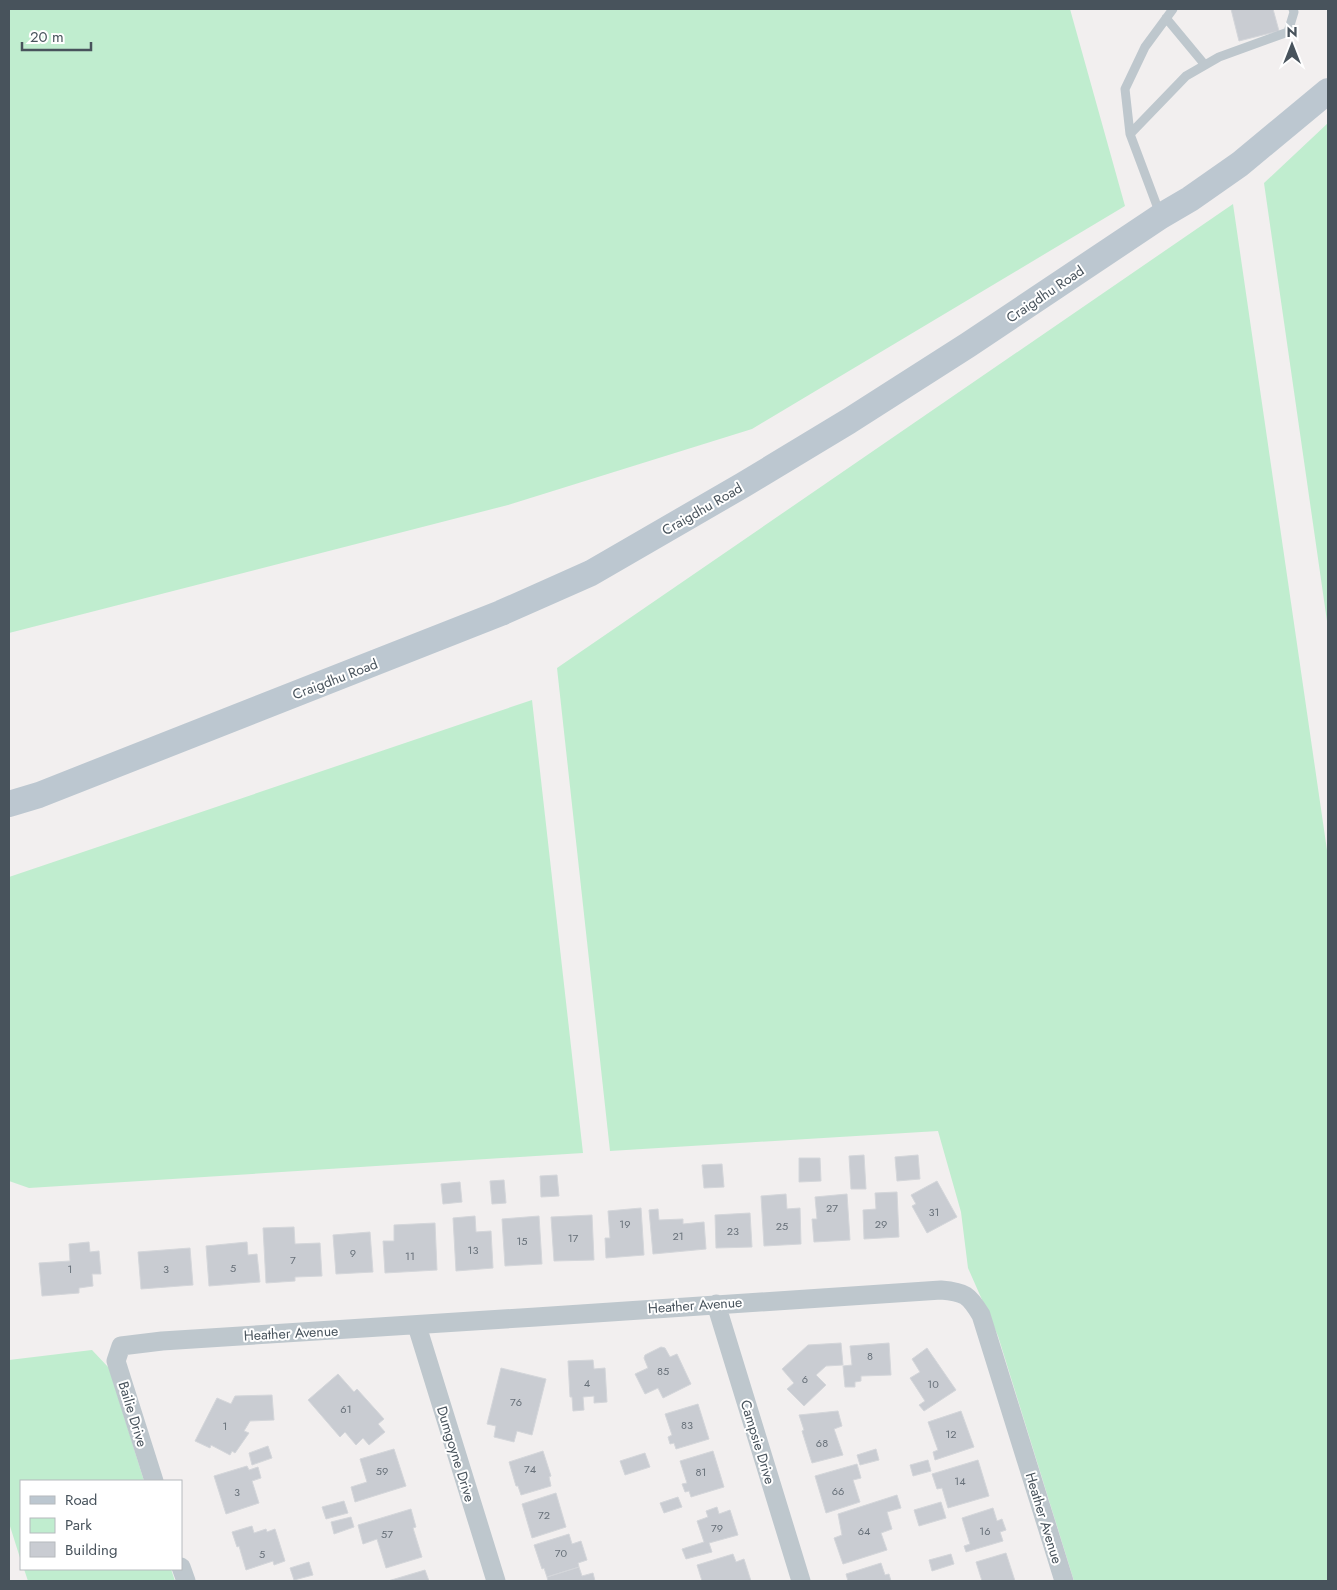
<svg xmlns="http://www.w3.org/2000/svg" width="1337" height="1590" font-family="Jost,sans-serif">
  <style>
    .green { fill: #c0edcf }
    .building { fill: #c9ccd2; stroke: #d4d6da }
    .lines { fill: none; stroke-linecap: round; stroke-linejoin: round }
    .service { stroke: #bec7cd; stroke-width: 9 }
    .minor { stroke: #bec7cd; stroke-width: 19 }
    .secondary { stroke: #bcc7d0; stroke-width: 26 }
    .labels { text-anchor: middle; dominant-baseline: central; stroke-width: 4; stroke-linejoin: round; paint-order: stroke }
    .number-label { font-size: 11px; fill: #68717a }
    .street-label { font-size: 14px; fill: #48535c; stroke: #fff }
  </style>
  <rect width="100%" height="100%" fill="#f2efef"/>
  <path class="green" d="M9,9H1070L1125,206L752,429L508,505L9,633Z
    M1328,123V628L1264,183Z
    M1233,204L1328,857V1581H1074L998,1336L968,1268L961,1212L938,1131L610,1151L557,668Z
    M532,700L583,1153L29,1188L9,1181V877Z
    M92,1350L109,1368L144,1481H21V1561L9,1523V1360Z
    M24,1569H171L175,1581H28Z"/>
  <path class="building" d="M1231,9H1273L1279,31L1239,41Z
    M864,1155L866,1189H851L849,1156Z
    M918,1155L920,1179L897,1181L895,1157Z
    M799,1158H820L821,1181L799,1182Z
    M722,1164L724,1187L704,1188L702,1165Z
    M557,1175L559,1196L541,1197L540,1176Z
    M504,1180L506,1203L492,1204L490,1181Z
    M937,1181L957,1217L927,1233L912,1206L916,1204L911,1195Z
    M460,1182L462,1202L443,1204L441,1184Z
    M897,1192L899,1237L864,1239L863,1210L876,1209L875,1193Z
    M786,1194L787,1209L800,1208L801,1244L764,1246L761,1196Z
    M847,1194L850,1240L814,1242L812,1219H817L815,1197Z
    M641,1208L644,1255L606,1258L605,1238H610L608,1211Z
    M658,1209L659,1220L683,1219V1224L704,1222L706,1249L653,1254L649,1210Z
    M750,1213L752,1247L716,1248L715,1215Z
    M592,1215L594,1260L554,1261L551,1217Z
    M475,1216L476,1232L491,1231L493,1268L456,1271L453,1218Z
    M539,1216L542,1264L505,1266L502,1219Z
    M435,1223L437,1270L385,1273L383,1241H394V1225Z
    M294,1227L295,1244L320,1243L322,1276L295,1277V1281L266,1283L263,1228Z
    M370,1232L373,1272L336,1274L333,1235Z
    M89,1242L90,1252L99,1251L101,1274H92L93,1286L79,1288V1293L42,1296L39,1263L70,1261L69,1244Z
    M247,1242L248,1255L257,1254L260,1282L209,1286L206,1246Z
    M190,1248L193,1285L141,1289L138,1252Z
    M841,1343L843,1365L826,1366L816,1375L826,1385L804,1406L787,1389L794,1383L782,1369L808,1345Z
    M889,1343L891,1375L861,1376V1381L855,1382V1387H845L843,1366L852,1365L850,1346Z
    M661,1347L665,1348L670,1357L677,1354L691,1384L663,1398L658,1388L645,1394L635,1374L648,1368L644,1358L645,1355Z
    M927,1348L956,1390L924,1411L919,1405L925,1401L910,1378L920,1372L912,1359Z
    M593,1360L594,1369L605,1368L607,1402L594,1403V1396L583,1397L584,1410L573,1411L572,1397H570L568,1361Z
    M501,1368L546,1379L532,1435L517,1431L514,1442L494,1437L496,1426L487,1424Z
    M338,1374L354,1392L357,1389L384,1419L378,1424L385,1432L369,1445L363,1438L356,1445L345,1432L340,1437L308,1400Z
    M272,1395L274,1420L250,1421L244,1431L249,1433L235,1453L232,1451L230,1455L211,1445L210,1448L195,1441L217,1398L231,1404L235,1396Z
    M698,1404L709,1439L676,1449L674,1443L670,1444L668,1437L672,1435L665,1414Z
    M838,1411L842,1426L834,1429L843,1455L812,1463L802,1431L804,1430L799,1415Z
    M961,1411L974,1447L935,1460L933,1452L938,1450L928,1422Z
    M268,1446L272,1458L252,1465L249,1453Z
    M394,1449L406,1486L355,1502L351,1487L367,1482L360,1459Z
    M876,1449L879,1460L860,1465L857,1455Z
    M543,1451L551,1476L549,1477L551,1486L521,1495L518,1486H516L509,1462Z
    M713,1451L724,1487L691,1497L689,1491L685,1492L682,1484L687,1483L680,1461Z
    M645,1453L650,1467L625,1475L620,1461Z
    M928,1460L931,1471L913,1476L910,1465Z
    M978,1460L989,1496L948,1508L942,1488L937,1489L932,1474Z
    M857,1464L861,1478L853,1480L860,1502L826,1513L815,1476Z
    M247,1466L249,1470L258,1467L261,1478L252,1481L259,1503L226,1514L214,1476Z
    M556,1493L566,1527L532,1538L522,1504Z
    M897,1495L901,1508L887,1512L892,1529L881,1533L887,1550L843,1564L834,1538L842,1535L838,1514Z
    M678,1497L682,1507L664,1513L660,1503Z
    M344,1501L348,1513L326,1519L322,1507Z
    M941,1502L946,1518L919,1526L914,1510Z
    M717,1507L719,1514L730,1510L738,1535L709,1543L712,1552L686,1559L682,1549L704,1542L697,1521L708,1517L706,1511Z
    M993,1508L997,1521L1002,1519L1006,1530L1000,1532L1003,1541L966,1552L964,1546L970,1544L962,1518Z
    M411,1509L416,1527L413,1528L422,1557L386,1568L377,1539L363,1544L358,1525Z
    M351,1517L354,1527L334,1534L331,1522Z
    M252,1526L254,1533L266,1529L267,1532L275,1529L285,1561L274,1565L273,1561L246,1570L239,1546L237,1547L232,1532Z
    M569,1534L572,1544L581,1541L587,1560L578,1563L579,1567L547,1577L544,1568L542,1569L534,1545Z
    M1006,1553L1015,1581H982L976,1562Z
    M733,1554L736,1562L744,1559L751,1581H702L697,1565Z
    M951,1554L954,1564L932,1571L929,1560Z
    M309,1562L313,1575L294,1580L290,1568Z
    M881,1563L885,1575L889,1574L891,1581H848L846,1574Z
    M579,1567L582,1576L593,1573L595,1581H548L547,1577Z
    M425,1570L429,1581H388Z"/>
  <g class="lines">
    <path class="service" d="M1166,18L1205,65
      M1130,134L1186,76L1219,57L1288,32L1294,12L1293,9
      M1160,214L1130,134L1125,89L1145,47L1173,9"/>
    <path class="minor" d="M716,1304L801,1581
      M417,1326L496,1581
      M154,1481L116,1361L121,1346L162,1341C422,1326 681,1306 941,1290C965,1292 969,1295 981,1315L1064,1581
      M181,1567L186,1581"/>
    <path class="secondary" d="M9,804L39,795L501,613L591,573L743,485L849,421L968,345L1161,216L1190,199L1240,164L1328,91"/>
  </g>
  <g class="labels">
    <g class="number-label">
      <text x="832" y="1208">27</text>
      <text x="934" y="1212">31</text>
      <text x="625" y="1224">19</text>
      <text x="881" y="1224">29</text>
      <text x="782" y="1226">25</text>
      <text x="733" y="1231">23</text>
      <text x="678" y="1236">21</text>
      <text x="573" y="1238">17</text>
      <text x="522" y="1241">15</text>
      <text x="473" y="1250">13</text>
      <text x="353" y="1253">9</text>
      <text x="410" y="1256">11</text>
      <text x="293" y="1260">7</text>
      <text x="233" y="1268">5</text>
      <text x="70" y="1269">1</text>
      <text x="166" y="1269">3</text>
      <text x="870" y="1356">8</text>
      <text x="663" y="1371">85</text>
      <text x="805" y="1379">6</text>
      <text x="587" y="1383">4</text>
      <text x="933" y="1384">10</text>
      <text x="516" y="1402">76</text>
      <text x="346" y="1409">61</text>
      <text x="687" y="1425">83</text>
      <text x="225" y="1426">1</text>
      <text x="951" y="1434">12</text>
      <text x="822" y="1443">68</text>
      <text x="530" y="1469">74</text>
      <text x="382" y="1471">59</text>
      <text x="701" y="1472">81</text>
      <text x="960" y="1481">14</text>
      <text x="838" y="1491">66</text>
      <text x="237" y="1492">3</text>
      <text x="544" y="1515">72</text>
      <text x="717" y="1528">79</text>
      <text x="864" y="1531">64</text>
      <text x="985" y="1531">16</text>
      <text x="387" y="1534">57</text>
      <text x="561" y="1553">70</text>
      <text x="262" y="1554">5</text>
    </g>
    <g class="street-label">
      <text transform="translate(1045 294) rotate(-34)">Craigdhu Road</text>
      <text transform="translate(702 509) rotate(-30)">Craigdhu Road</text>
      <text transform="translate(335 679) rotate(-21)">Craigdhu Road</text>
      <text transform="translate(695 1305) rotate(-4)">Heather Avenue</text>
      <text transform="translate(291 1333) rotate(-3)">Heather Avenue</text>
      <text transform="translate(133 1414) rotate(73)">Bailie Drive</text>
      <text transform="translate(758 1442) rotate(73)">Campsie Drive</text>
      <text transform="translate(456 1454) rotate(73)">Dumgoyne Drive</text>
      <text transform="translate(1044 1518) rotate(73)">Heather Avenue</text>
    </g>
  </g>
  <rect width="1337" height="1590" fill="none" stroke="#48535c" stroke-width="20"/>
  <rect x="20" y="1480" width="162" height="90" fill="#ffffff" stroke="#b6babe"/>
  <rect x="30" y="1496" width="25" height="8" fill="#bcc7d0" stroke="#b6babe"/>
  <text x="65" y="1505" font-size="15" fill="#48535c">Road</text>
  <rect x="30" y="1518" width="25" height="15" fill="#c0edcf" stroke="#b6babe"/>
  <text x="65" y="1530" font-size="15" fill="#48535c">Park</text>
  <rect x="30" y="1542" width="25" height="15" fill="#c9ccd2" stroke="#b6babe"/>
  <text x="65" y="1555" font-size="15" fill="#48535c">Building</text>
  <g transform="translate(1292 45)" stroke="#ffffff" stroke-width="4" paint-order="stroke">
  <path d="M0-4L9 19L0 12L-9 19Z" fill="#48535c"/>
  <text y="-8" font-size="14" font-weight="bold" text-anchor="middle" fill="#48535c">N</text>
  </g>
  <path d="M22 42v8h69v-8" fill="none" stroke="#48535c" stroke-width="2.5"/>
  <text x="30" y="42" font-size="15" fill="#48535c" stroke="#ffffff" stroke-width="4" paint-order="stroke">20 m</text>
</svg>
